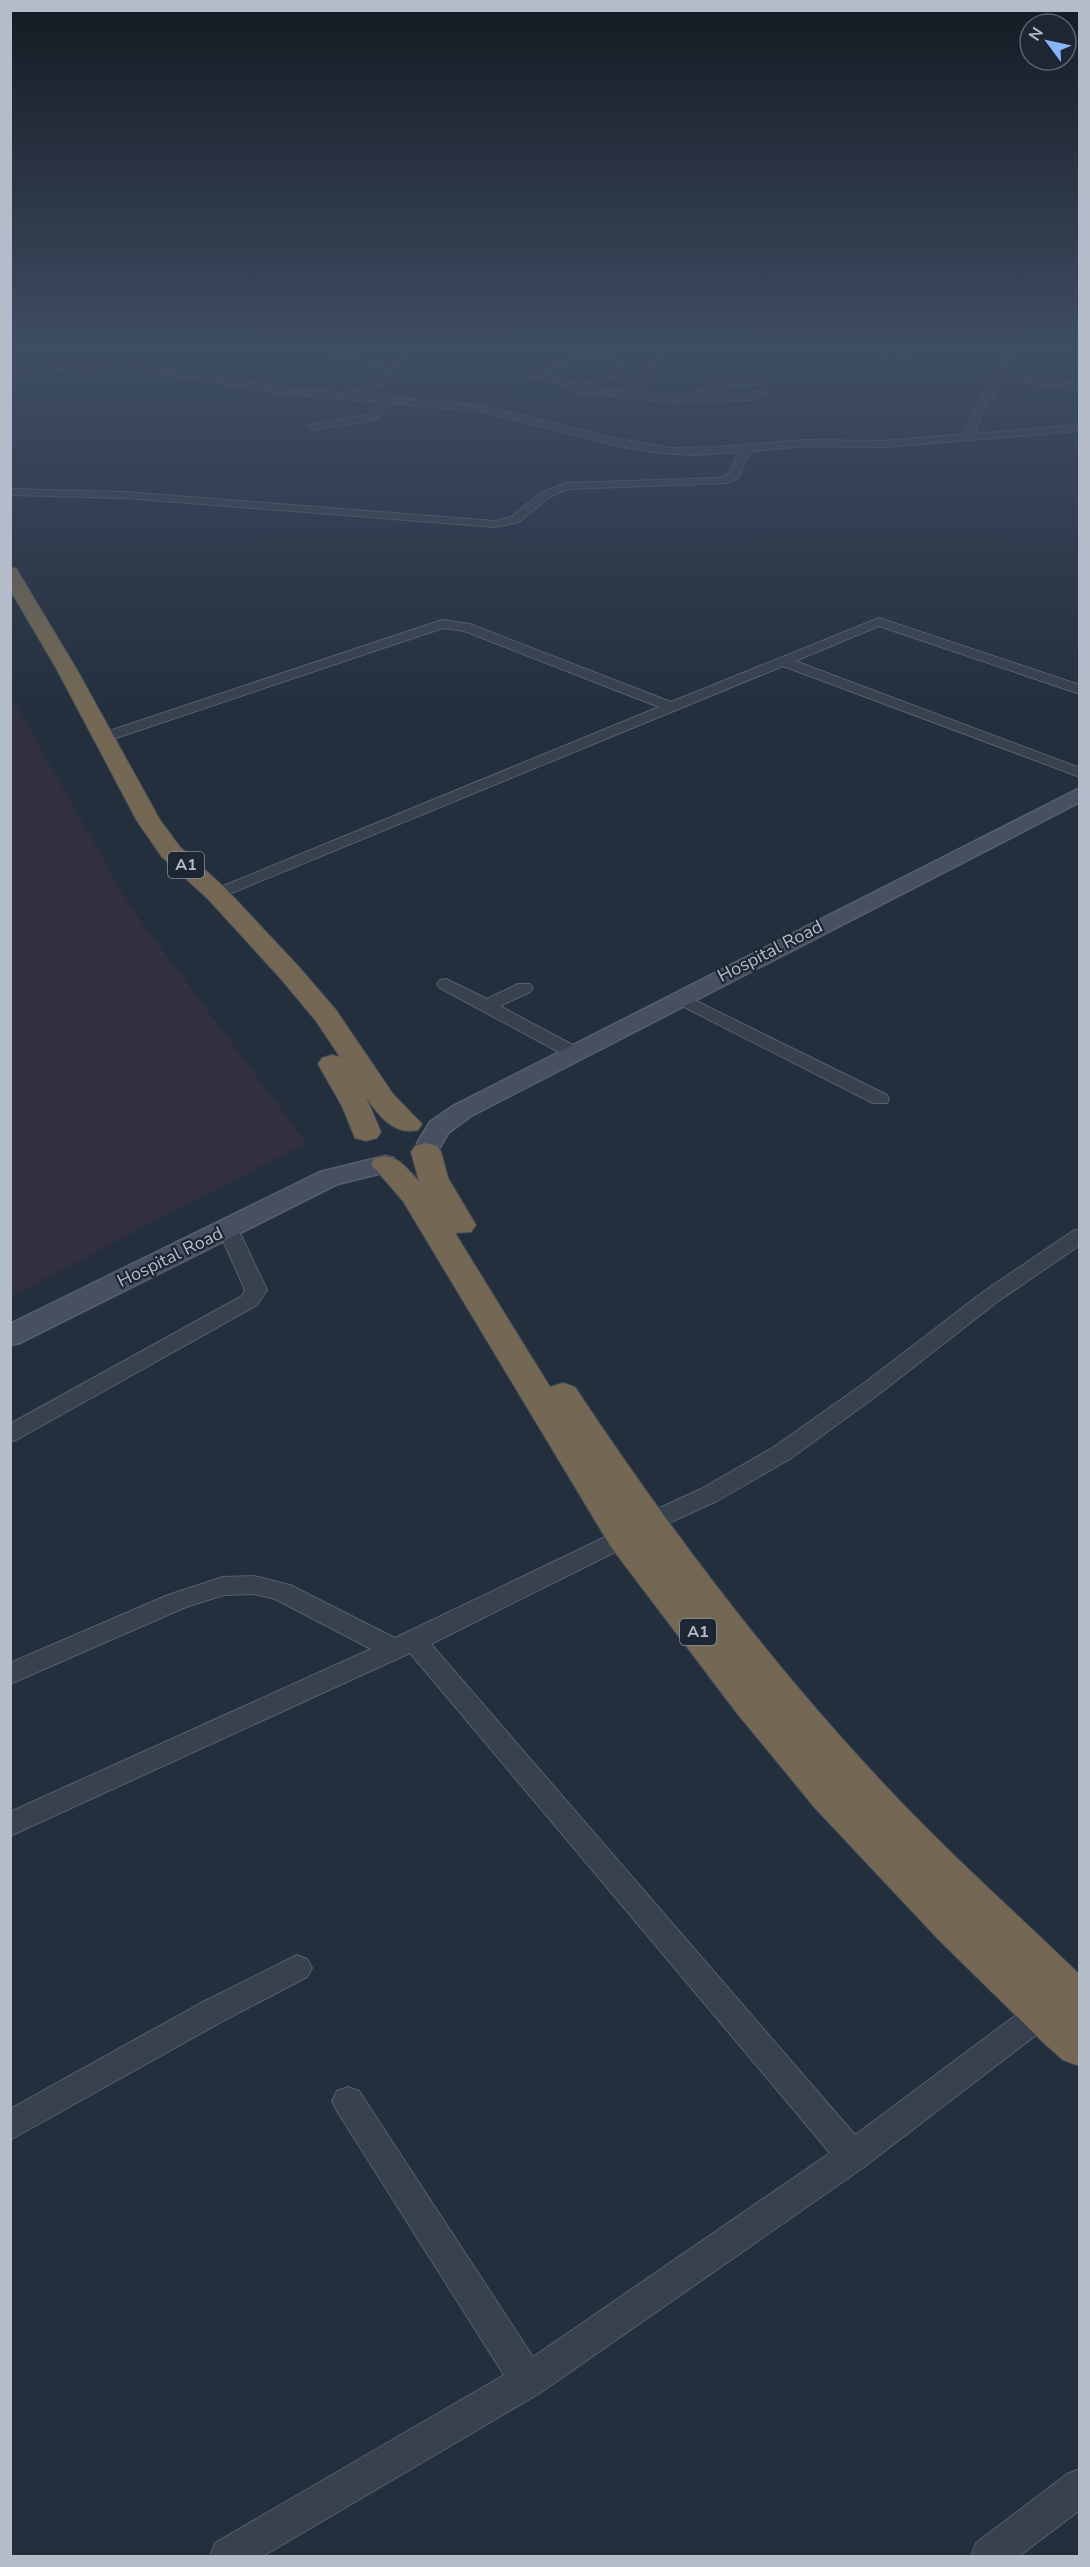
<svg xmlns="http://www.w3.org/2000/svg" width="1090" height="2567" font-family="'Nunito Sans',sans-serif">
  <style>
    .medical { fill: #32303f }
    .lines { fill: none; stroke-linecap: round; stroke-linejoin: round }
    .street-casing { stroke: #565f6c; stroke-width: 2 }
    .secondary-casing { stroke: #565f6c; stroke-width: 3 }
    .highway-casing { stroke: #434c59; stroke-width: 2 }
    .street { fill: #38414e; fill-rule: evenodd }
    .secondary { fill: #465061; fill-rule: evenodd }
    .highway { fill: #746855; fill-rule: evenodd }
    .labels { text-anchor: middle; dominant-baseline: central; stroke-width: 4.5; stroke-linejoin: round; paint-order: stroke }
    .shield { fill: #1d2633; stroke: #878f9c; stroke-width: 1.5 }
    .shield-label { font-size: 16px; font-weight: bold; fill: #b4bcc9 }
    .street-label { font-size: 18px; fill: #b4bcc9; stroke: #1d2633 }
  </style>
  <rect width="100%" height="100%" fill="#242f3e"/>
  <path class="medical" d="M10,694L129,905L306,1143L11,1296Z"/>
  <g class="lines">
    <g class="street-casing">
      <path id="street" d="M298,349H317L392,364L406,349H416L382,385L360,395L375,396L380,393L393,398L479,405L614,438L670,448L717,447L805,440L884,441L964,434L972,413L996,376L1005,349H1015L1007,374L1080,384V390L1004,379L982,413L975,434L1080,425V431L884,447L805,446L754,451L746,459L738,478L727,483L568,489L549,497L519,522L495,527L125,498L10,495V489L125,492L495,521L511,517L541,493L566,483L721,478L729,474L736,458L741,452L693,455L659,453L614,445L479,411L390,403L375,420L313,430L308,427L309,425L368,415L380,402L284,394L151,372L57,370L10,374V368L57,364L151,366L284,388L349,394L350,391L367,386L388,369Z
        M660,349H670C662,366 662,361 650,372C643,379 647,384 636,392L695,395L696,392C713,385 748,369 765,381L760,384H735L705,395L750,394L764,388L769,391L752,400L672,402L580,393L558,383L528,376C551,357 605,343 629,365L624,371L591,388L624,391C638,382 632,382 640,371C647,361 653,367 660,349ZM590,359H602L619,366L580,386L564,379L543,375L570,363Z
        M911,349H921L908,363H880L875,360L880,357L903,358Z
        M879,618L1080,685V694L879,626L795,661L1080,768V777L783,666L217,899L211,897L209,894L211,891L659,707L464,631L443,628L107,741H97L95,738L97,735L442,620L470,624L671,702Z
        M446,979L487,999L518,984H530L533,988L530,992L500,1006L580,1049L583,1053L580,1057H568L440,988L437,984L440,980Z
        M680,993L887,1095L889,1099L887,1103H873L674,1002L671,998L674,994Z
        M228,1223L235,1225L238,1229L267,1290L257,1305L18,1439L10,1442V1424L242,1296L245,1290L218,1229L221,1225Z
        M1080,1229V1245L997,1302L879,1394L790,1459L717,1501L658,1528L650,1530L642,1528L638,1522L642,1516L701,1489L774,1447L863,1384L983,1292L1073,1231Z
        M624,1528L633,1531L636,1537L633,1543L431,1644L855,2135L1031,2004L1042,2000L1053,2004L1057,2013L1053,2022L864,2167L540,2393L263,2556H210L215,2543L504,2375L337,2111L332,2101L337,2091L348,2087L359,2091L533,2357L830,2153L410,1653L10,1836V1812L371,1649L275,1599L254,1594L224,1595L186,1607L10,1684V1663L168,1595L223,1577L254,1576L290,1585L395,1638Z
        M297,1955L307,1959L312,1968L307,1977L223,2021L10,2140V2109L201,2003Z
        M1080,2469V2510L1019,2556H971L976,2543L1067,2474Z"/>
    </g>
    <g class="secondary-casing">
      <path id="secondary" d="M1080,788V802L471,1116L448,1133L439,1149L430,1151L421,1149L417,1143L430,1122L453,1106Z
        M385,1156L394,1158L398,1164L394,1170L338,1184L20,1343L10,1345V1324L320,1172Z"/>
    </g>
    <g class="highway-casing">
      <path id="highway" d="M10,567L17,569L19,573L76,668L160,820L180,847L226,889L299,967L336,1010L393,1094L422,1124L418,1130C394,1136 378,1115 366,1097L381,1132L377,1138L366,1141L355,1138L342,1106L318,1064L322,1058L332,1055L340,1057L316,1021L281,979L208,899L162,857L137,821L56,668L10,590Z
        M426,1143L437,1146L441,1152L448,1178L476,1225L471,1232L455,1233L550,1387L563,1383L575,1387C667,1526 767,1659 881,1781C944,1849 1013,1910 1080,1975V2066L1063,2060L1045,2044L939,1940L815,1808L736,1712L611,1547L403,1201L371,1164L375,1158C397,1152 405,1167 419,1181L411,1152L415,1146Z"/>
    </g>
    <use href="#street" class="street"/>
    <use href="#secondary" class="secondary"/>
    <use href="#highway" class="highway"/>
  </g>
  <linearGradient id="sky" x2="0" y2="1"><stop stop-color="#141a22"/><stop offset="0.49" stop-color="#3f4d63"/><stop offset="1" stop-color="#3f4d63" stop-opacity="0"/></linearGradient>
  <rect width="1090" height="708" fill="url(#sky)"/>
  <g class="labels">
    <g class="shield">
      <rect x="168" y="852" width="36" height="26" rx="4.5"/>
      <rect x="680" y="1619" width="36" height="26" rx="4.5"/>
    </g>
    <g class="shield-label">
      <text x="186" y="865">A1</text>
      <text x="698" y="1632">A1</text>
    </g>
    <g class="street-label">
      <text transform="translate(770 951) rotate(-27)">Hospital Road</text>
      <text transform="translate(170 1257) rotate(-26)">Hospital Road</text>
    </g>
  </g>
  <rect width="1090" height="2567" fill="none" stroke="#b4bcc9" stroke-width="24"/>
  <g transform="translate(1048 42) rotate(303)"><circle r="28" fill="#1d2633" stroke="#59626f" stroke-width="1.5"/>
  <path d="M0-4.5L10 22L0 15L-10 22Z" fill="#8ab4f8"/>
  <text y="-9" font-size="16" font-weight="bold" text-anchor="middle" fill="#b4bcc9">N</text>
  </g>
</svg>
